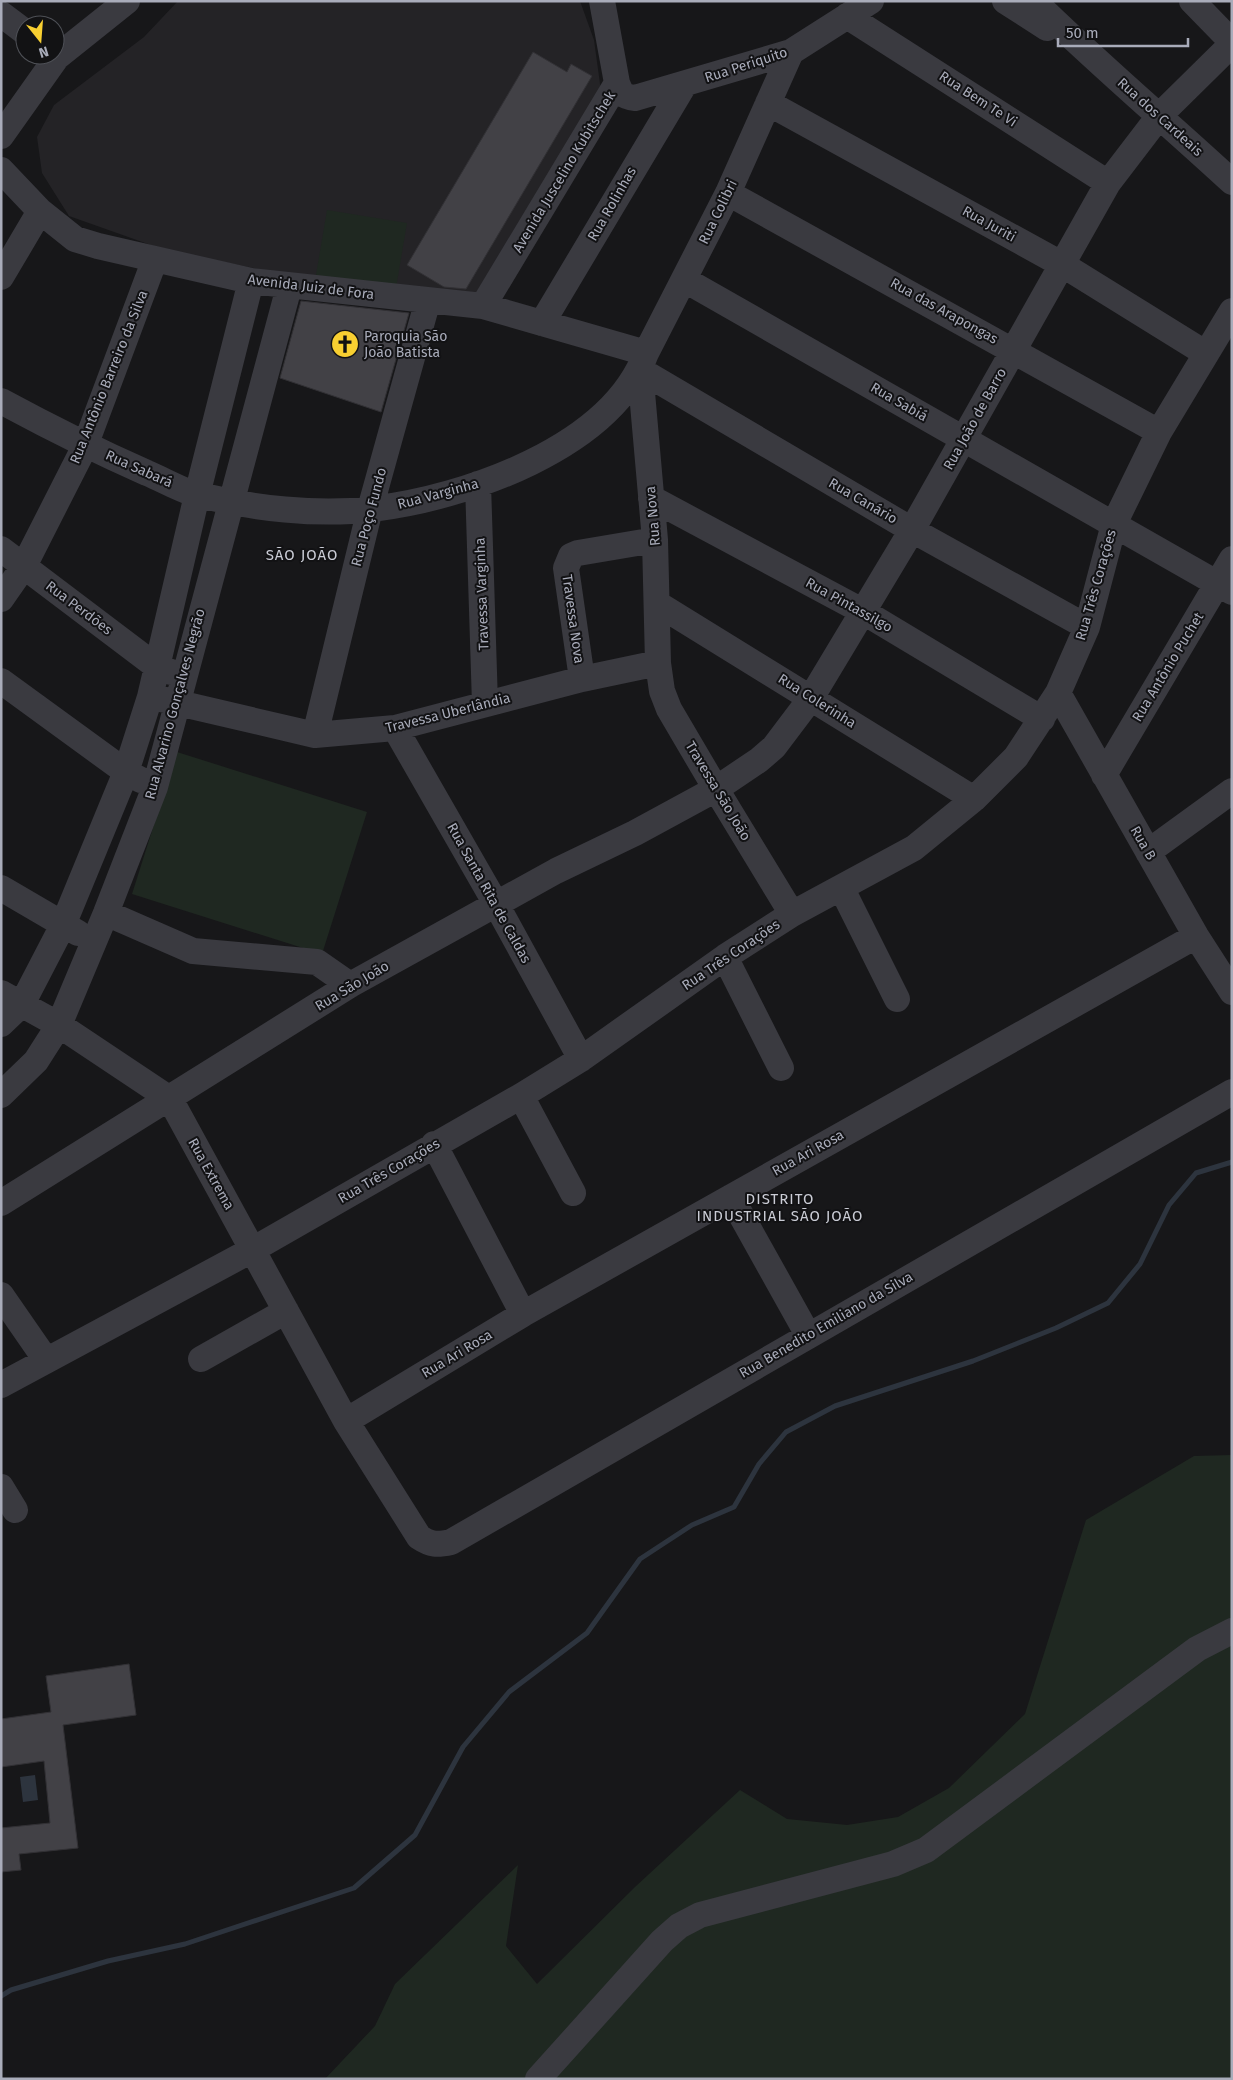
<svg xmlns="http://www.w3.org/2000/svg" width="1233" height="2080" font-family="'Fira Sans',sans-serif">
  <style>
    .built { fill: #242326 }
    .green { fill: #1f2821 }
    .water { fill: #2d343e }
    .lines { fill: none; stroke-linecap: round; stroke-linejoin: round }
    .stream { stroke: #2d343e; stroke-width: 5 }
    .building { fill: #424146; stroke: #323135 }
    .minor { stroke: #3a3a40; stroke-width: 26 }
    .labels { text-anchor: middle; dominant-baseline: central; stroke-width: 4; stroke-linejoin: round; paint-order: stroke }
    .street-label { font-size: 14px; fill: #a9acba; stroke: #121214 }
    .poi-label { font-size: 14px; fill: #a9acba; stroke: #121214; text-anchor: start }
    .neighbourhood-label { font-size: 15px; letter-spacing: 1px; fill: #caccd5; stroke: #121214 }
  </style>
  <rect width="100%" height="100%" fill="#171719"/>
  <path class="built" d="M178,1H580L594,40L601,91L478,302L302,278L165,250L69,216L42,173L37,137L54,105L144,37Z"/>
  <path class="green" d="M327,210L407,223L396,288L316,275Z
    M177,752L367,812L322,954L132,894Z
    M1232,1455V2079H325L375,2026L395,1984L518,1865L506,1946L537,1984L635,1887L740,1790L787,1819L847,1825L898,1817L949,1788L1025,1714L1086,1520L1194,1456Z"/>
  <path class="water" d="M35,1775L38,1800L23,1802L20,1777Z"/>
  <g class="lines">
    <path class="stream" d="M1,1996L11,1990L108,1961L185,1944L354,1888L415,1835L463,1747L509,1692L587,1633L640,1559L692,1525L734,1507L759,1464L786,1432L835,1406L973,1361L1056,1328L1108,1303L1140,1264L1169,1205L1196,1173L1232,1162"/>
  </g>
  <path class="building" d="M533,52L567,72L571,64L592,76L466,289L444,287L407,265Z
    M301,301L409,313L381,412L280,378Z
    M129,1664L136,1715L63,1725L78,1848L19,1854L21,1870L1,1872V1828L50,1823L44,1761L1,1767V1719L51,1712L46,1676Z"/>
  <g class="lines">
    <path class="minor" d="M602,1L617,83C621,93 623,97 635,98L791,52L871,1
      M1005,1L1047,28
      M1034,1C1098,64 1166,121 1232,182
      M1192,1L1232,42
      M1,14L25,32
      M847,16L1108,183
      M768,103L1063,265L1205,353
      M1,136L57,57L127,1
      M1,170L40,211L75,239L98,246L251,281L483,306L646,353
      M728,193L1159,432
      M1,277L40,211
      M685,280L1232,592
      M483,306L617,83
      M542,323L684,85
      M640,370L655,540L658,663L662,691L669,709L716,789L792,914
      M640,370L912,530L1087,627
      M1,401C49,427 97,451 147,473C164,480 182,491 199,495C252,508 318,516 372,509C465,498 611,448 646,353L728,193L791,52
      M478,484L485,704
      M651,498L862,611L1042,719
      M1,549L157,667L171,672
      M1,599L24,566L85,446L155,259
      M658,604L974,799
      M582,679L566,568L571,556L578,553L655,540
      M1,681L126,772L141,780
      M1058,693L1196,936L1232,992
      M161,699L315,735L395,728L582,679L658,663
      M395,728L496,904L581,1059
      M315,735L370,509L428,300
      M1104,775L1232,559
      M1148,852L1232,791
      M1,888L78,933
      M842,889L897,999
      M106,913L193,951L317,962L350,985
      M725,957L781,1068
      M1,993L59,1025L170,1099L346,1421L419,1537C431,1545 437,1545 451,1542L1232,1092
      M1,1024L22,1004L63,925L126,772L150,697L197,495L251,281
      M1,1095L36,1061L59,1025L106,913L155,787L289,287
      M521,1096L573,1193
      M434,1144L523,1314
      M731,1197L808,1335
      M1,1203L350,985L556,871L635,833L716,789L759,760L774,747L811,698L912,530L1108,183L1160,115L1232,44
      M1,1295L46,1360
      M201,1359L286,1311
      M1,1385L252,1250L521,1096L581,1059L725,957L792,914L914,848L974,799L1016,757L1058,693L1087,627L1114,524L1159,432L1232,311
      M346,1421L523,1314L1196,936
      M1,1487L15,1510
      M538,2079L662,1941L679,1926L700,1915L893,1864L926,1850L1197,1649L1232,1631"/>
  </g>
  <defs>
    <g id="church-disc" transform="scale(1.4375)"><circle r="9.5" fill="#f8cf31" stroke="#121214"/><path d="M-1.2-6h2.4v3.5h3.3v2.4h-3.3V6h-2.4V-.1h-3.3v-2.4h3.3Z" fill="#111"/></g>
  </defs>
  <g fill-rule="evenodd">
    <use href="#church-disc" x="345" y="344"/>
  </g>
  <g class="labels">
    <g class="street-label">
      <text transform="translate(746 65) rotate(-18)">Rua Periquito</text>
      <text transform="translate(978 99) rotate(33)">Rua Bem Te Vi</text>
      <text transform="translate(1160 117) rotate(42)">Rua dos Cardeais</text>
      <text transform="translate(564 172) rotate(-59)">Avenida Juscelino Kubitschek</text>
      <text transform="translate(612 204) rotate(-60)">Rua Rolinhas</text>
      <text transform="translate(718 212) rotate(-64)">Rua Colibri</text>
      <text transform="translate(989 224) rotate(29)">Rua Juriti</text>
      <text transform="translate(311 287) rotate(7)">Avenida Juiz de Fora</text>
      <text transform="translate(944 311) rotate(29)">Rua das Arapongas</text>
      <text transform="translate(109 377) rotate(-68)">Rua Antônio Barreiro da Silva</text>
      <text transform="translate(899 402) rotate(30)">Rua Sabiá</text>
      <text transform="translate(975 419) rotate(-61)">Rua João de Barro</text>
      <text transform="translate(139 469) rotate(24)">Rua Sabará</text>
      <text transform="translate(438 494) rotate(-15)">Rua Varginha</text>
      <text transform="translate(863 501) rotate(30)">Rua Canário</text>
      <text transform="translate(653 516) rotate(-95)">Rua Nova</text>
      <text transform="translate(369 517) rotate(-75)">Rua Poço Fundo</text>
      <text transform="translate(1096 585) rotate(-74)">Rua Três Corações</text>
      <text transform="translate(482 594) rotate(-92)">Travessa Varginha</text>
      <text transform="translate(849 605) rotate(29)">Rua Pintassilgo</text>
      <text transform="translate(79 608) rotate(37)">Rua Perdões</text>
      <text transform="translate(573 619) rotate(82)">Travessa Nova</text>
      <text transform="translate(1168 667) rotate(-59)">Rua Antônio Puchet</text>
      <text transform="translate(817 701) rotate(32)">Rua Colerinha</text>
      <text transform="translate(175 704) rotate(-75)">Rua Alvarino Gonçalves Negrão</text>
      <text transform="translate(448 713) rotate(-14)">Travessa Uberlândia</text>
      <text transform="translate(718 791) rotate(59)">Travessa São João</text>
      <text transform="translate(1143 843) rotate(60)">Rua B</text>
      <text transform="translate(489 893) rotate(61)">Rua Santa Rita de Caldas</text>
      <text transform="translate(731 955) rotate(-34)">Rua Três Corações</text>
      <text transform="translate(352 986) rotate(-31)">Rua São João</text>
      <text transform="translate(808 1153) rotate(-29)">Rua Ari Rosa</text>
      <text transform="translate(389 1171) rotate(-30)">Rua Três Corações</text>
      <text transform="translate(211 1174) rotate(61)">Rua Extrema</text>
      <text transform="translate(826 1325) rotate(-30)">Rua Benedito Emiliano da Silva</text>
      <text transform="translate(457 1354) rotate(-31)">Rua Ari Rosa</text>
    </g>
    <g class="poi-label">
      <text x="364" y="336">Paroquia São<tspan x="364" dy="16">João Batista</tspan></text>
    </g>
    <g class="neighbourhood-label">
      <text x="302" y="555">SÃO JOÃO</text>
      <text x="780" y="1199">DISTRITO<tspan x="780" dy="17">INDUSTRIAL SÃO JOÃO</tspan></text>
    </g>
  </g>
  <rect width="1233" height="2080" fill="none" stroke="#a9acba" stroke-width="5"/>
  <g transform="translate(40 40) rotate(163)"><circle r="24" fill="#121214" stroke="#4e5056"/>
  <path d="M0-4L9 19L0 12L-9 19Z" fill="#f8cf31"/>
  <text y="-8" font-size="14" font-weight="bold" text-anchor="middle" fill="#a9acba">N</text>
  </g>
  <path d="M1058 38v8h130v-8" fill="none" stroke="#a9acba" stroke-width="2.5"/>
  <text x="1066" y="38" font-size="15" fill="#a9acba" stroke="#121214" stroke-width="4" paint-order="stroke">50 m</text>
</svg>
